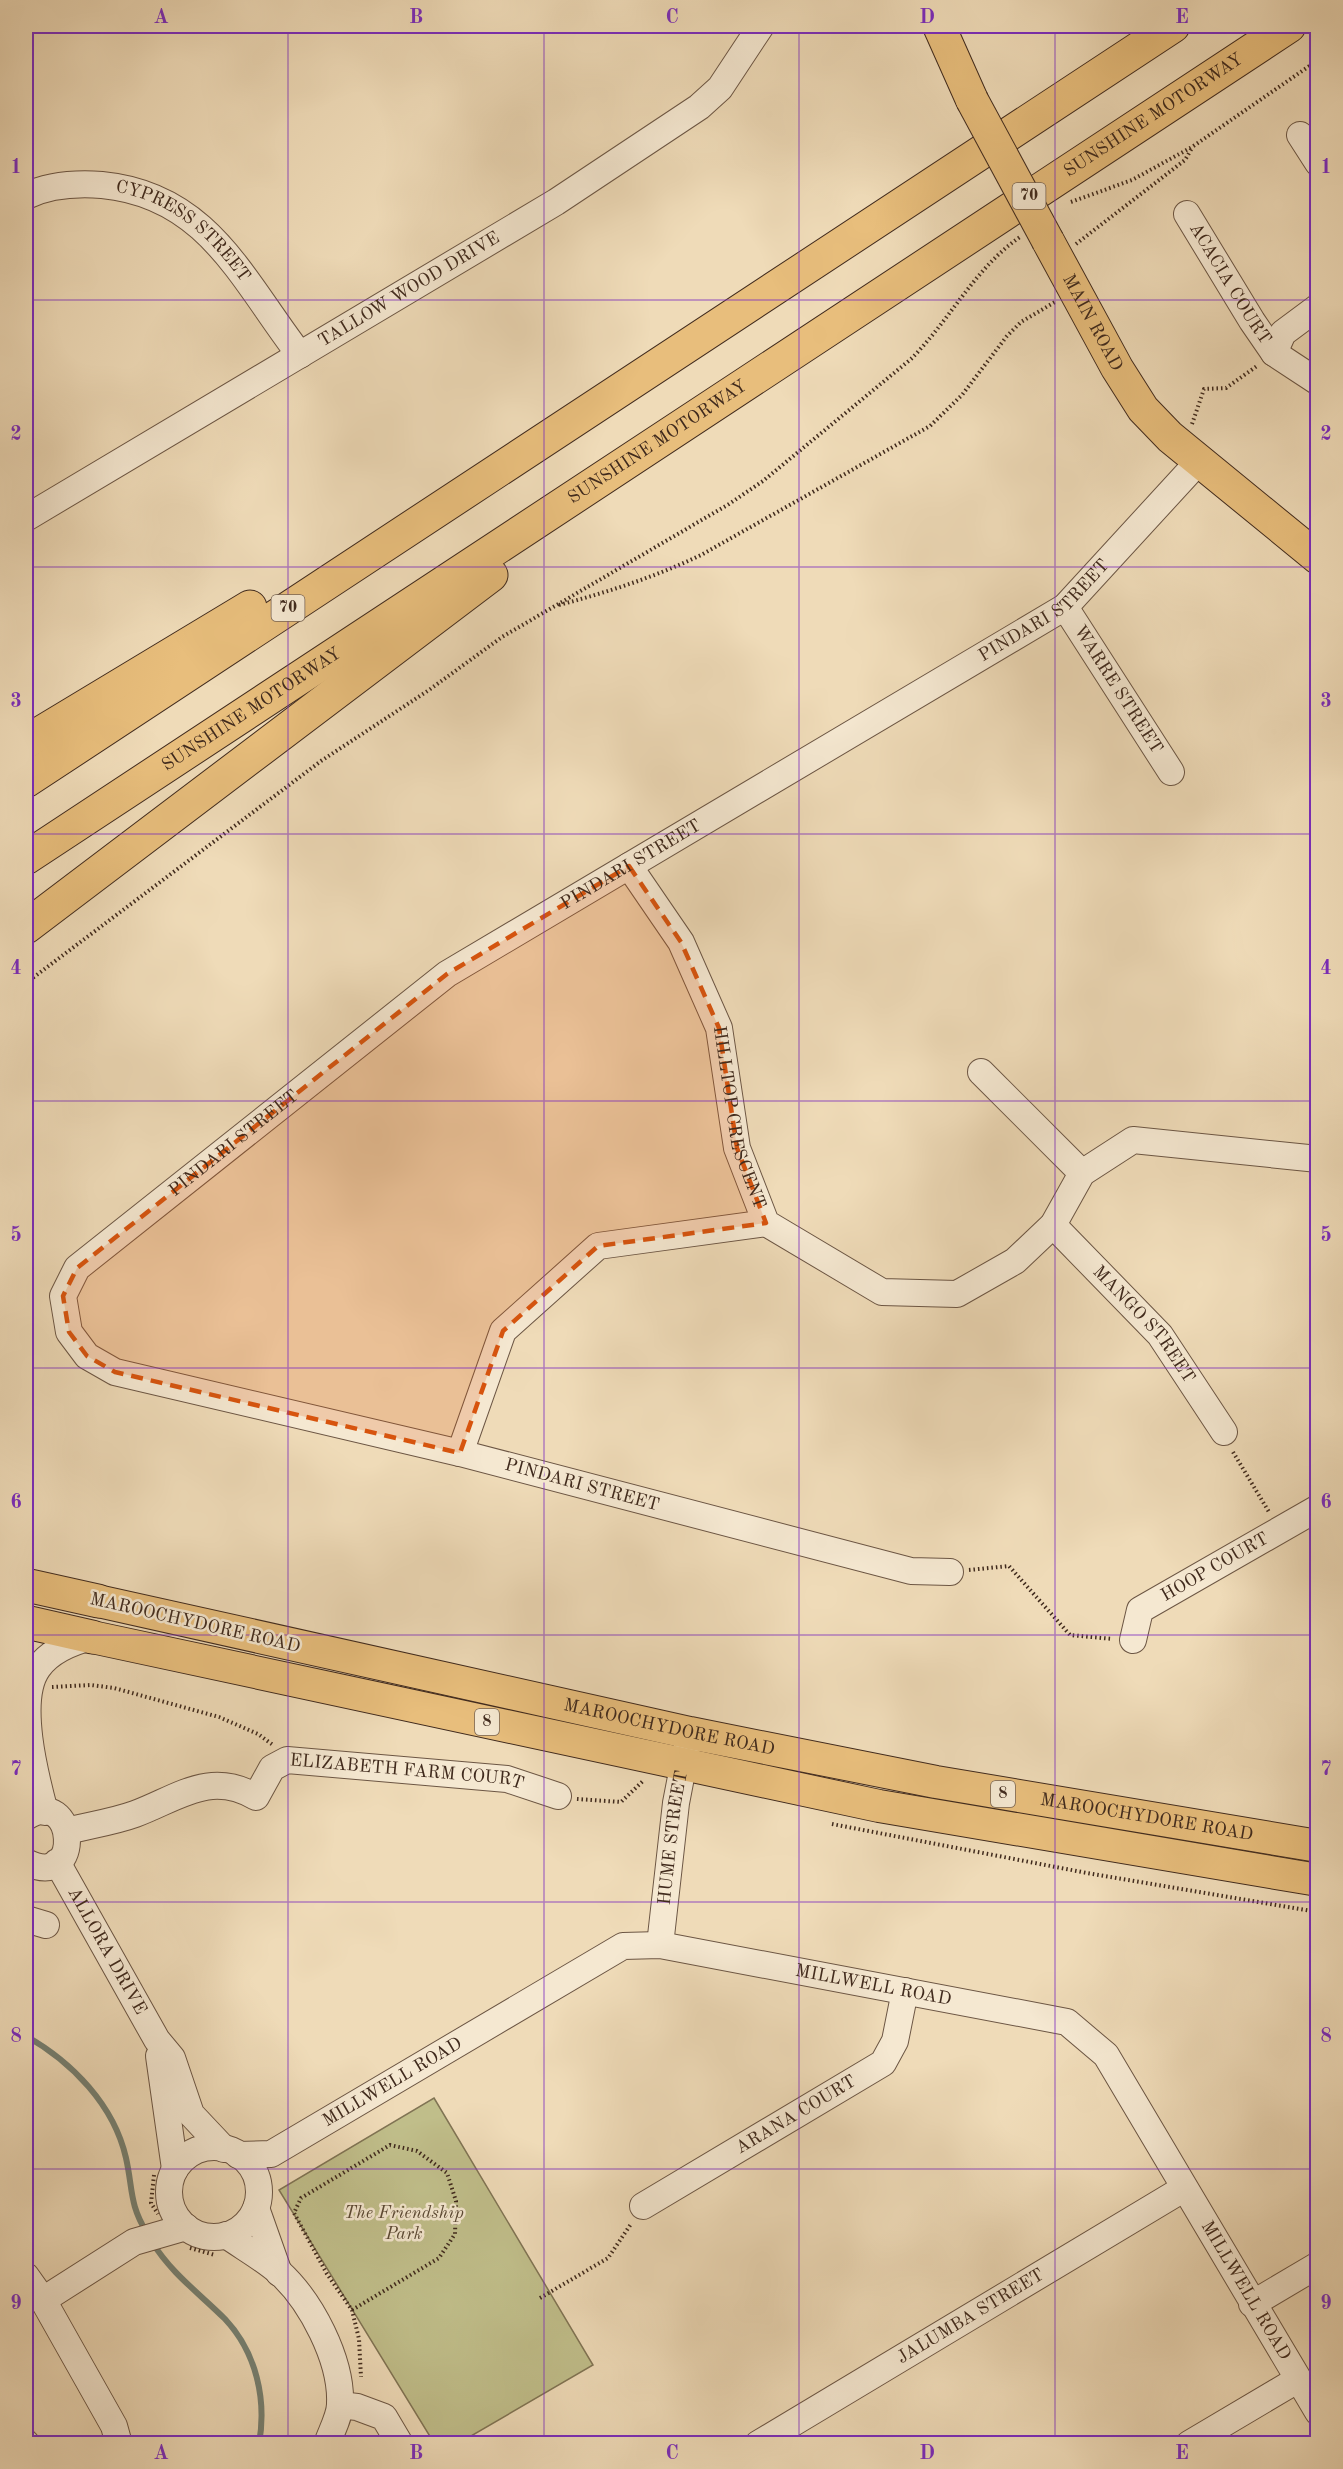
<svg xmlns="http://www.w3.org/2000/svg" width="1343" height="2469" font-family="'Old Standard TT',serif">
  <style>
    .green { fill: #c0be8a; stroke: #807454; stroke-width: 1.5 }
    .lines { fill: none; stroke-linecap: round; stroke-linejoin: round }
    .stream { stroke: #768173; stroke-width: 6 }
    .minor-casing { stroke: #6c5644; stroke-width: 28 }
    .major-casing { stroke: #402a1d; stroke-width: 34 }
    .highway-casing { stroke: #402a1d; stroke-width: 35 }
    .path { stroke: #402a1d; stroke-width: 4; stroke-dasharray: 1.5 3; stroke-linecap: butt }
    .minor { stroke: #f5e8d1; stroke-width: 26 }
    .major { stroke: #e8be7c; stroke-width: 32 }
    .highway { stroke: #e8be7c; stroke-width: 33 }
    .major-bridge-casing { stroke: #402a1d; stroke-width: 34; stroke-linecap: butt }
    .major-bridge { stroke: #e8be7c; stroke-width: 32 }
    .marked { fill: #d7540e; fill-opacity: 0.2; stroke: #d7540e; stroke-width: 4.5; stroke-dasharray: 12 8; stroke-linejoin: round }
    .grid { fill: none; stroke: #7b2cbf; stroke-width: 1.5; stroke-opacity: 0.55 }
    .labels { text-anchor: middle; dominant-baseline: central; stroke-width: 5; stroke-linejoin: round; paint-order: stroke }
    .shield { fill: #f5e8d1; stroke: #766353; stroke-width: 1.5 }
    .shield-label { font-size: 16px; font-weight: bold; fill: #402a1d }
    .street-label { font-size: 18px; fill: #402a1d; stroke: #f5e8d1 }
    .park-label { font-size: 18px; font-style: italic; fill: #5a4833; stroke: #f5e8d1 }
    .neatline { fill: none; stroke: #7b2cbf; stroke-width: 2 }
    .grid-label { font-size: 20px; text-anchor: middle; font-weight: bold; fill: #7b2cbf }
  </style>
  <rect width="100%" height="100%" fill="#efdbb8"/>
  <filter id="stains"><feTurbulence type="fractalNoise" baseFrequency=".00333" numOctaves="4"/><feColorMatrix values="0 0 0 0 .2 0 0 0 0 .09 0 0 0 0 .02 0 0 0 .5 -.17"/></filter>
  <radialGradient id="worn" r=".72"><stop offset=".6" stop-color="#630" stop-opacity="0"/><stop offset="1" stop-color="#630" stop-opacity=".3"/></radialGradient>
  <path class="green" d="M434,2098L593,2365L459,2443H434L279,2190Z"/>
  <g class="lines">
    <path class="stream" d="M26,2036C72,2062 114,2105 126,2158C133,2189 129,2204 147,2233
      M152,2242C172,2274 199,2293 225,2319C256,2352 267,2399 259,2444"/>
    <g class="minor-casing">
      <g id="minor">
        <path d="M1300,135L1318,163"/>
        <path id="s1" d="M26,196C49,185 76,183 102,185C208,195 242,280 300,355"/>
        <path id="s2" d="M1187,214L1252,321L1274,353L1318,382"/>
        <path d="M1274,353L1283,333L1318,307"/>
        <path id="s3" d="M26,518L556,202L699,107L720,88L761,26"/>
        <path id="s4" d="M1065,607L1171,772"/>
        <path id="s5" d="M629,866L681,942L719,1028L737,1148L766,1223L882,1292L957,1294L1015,1261L1053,1225L1082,1173L1133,1140L1318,1159"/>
        <path d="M981,1072L1082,1173"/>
        <path id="s6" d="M1053,1225L1160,1335L1224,1432"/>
        <path d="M460,1453L503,1331L598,1246L766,1223"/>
        <path id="s7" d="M950,1572L911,1571L460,1453L115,1372L87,1356L69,1332L63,1296L77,1268L447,974L1065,607L1199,461"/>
        <path id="s8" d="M1133,1640L1140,1610L1318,1508"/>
        <path d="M45,1812C36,1778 15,1700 38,1668C50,1651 72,1642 92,1637"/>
        <path d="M26,1817C76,1784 85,1892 26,1862"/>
        <path id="s9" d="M67,1831C90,1825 113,1822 135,1814C178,1798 210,1770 256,1797L272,1768L287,1760L507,1779L558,1796"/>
        <path id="s10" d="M57,1862L157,2040L172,2058L191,2114L224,2149"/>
        <path d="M26,1919L46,1925"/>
        <path id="s11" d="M660,1945L676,1803L687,1746"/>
        <path d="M159,2056L175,2169"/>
        <circle cx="214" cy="2192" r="45"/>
        <path id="s12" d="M238,2155L271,2154L623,1946L660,1945L1067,2022L1106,2055L1318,2412"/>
        <path id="s13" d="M643,2206L883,2063L895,2041L905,1991"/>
        <path d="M256,2208L279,2273"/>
        <path d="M226,2235C243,2247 263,2258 279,2272C311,2301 342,2360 340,2404C340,2416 331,2432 327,2444"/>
        <path d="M26,2276L43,2300L114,2426L119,2444"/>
        <path d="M43,2300L134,2242L186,2227"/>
        <path d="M1252,2304L1318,2265"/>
        <path d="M340,2405L357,2407L384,2417L400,2444"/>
        <path d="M26,2443V2444"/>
        <path id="s14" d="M758,2444L1183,2189"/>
        <path d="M1189,2444L1297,2380"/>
      </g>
    </g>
    <g class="major-casing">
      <g id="major">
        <path d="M939,26L972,100"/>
        <path id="s15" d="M1048,241L1117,368L1143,409L1170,437L1318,558"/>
        <path id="s16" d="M98,1601L690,1733L936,1782L1318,1846"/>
        <path d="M92,1637L879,1806L1318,1880"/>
      </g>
    </g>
    <g class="highway-casing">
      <g id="highway">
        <path d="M26,742L250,607"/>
        <path d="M26,781L1173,26"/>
        <path id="s17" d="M26,858L1289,26"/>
        <path d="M26,927L491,575"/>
        <path d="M26,1585L98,1601"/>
        <path d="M26,1622L92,1637"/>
      </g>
    </g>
    <path class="path" d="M1071,202L1132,180L1192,147L1318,60
      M1076,244L1185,160L1192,148
      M1192,424L1204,389L1226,388L1257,366
      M559,605C608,592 655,577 701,555L930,426L962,395L1007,336L1021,322L1055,302
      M26,983L321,761L429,690L502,637L729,504L763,481L911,359C950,320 975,268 1020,237
      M1233,1452L1269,1512
      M969,1570L1009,1566L1070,1635L1113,1639
      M52,1687L91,1685L114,1688L219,1717L258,1734L273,1745
      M577,1799L621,1802L644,1780
      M832,1824L1087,1873L1318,1912
      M154,2175L151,2203L158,2214
      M190,2248L215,2255
      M540,2298L608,2258L631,2224
      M352,2310L439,2258L455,2234L456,2201L447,2173L417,2151L390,2145L301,2198L294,2213L327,2274L352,2310L359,2339L361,2377"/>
    <use href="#minor" class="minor"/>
    <use href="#major" class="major"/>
    <use href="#highway" class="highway"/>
    <g class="major-bridge-casing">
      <path id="major-bridge" d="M972,100L1048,241"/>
    </g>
    <use href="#major-bridge" class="major-bridge"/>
  </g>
  <path class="marked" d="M629,866L681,942L719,1028L737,1148L766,1223L598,1246L503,1331L460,1453L115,1372L87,1356L69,1332L63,1296L77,1268L447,974Z"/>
  <path class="grid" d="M288,26V2444M544,26V2444M799,26V2444M1055,26V2444M26,300H1318M26,567H1318M26,834H1318M26,1101H1318M26,1368H1318M26,1635H1318M26,1902H1318M26,2169H1318"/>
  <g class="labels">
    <g class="shield">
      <rect x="1012.5" y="183" width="33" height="26" rx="4.5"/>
      <rect x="271.5" y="595" width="33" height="26" rx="4.5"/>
      <rect x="475" y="1709" width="24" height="26" rx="4.5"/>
      <rect x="991" y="1781" width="24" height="26" rx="4.5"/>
    </g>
    <g class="shield-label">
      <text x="1029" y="196">70</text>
      <text x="288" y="608">70</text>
      <text x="487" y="1722">8</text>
      <text x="1003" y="1794">8</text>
    </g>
    <g class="street-label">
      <text stroke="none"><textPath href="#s17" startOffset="1350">SUNSHINE MOTORWAY</textPath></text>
      <text stroke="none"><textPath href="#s1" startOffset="174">CYPRESS STREET</textPath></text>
      <text stroke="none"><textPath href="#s2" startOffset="82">ACACIA COURT</textPath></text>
      <text stroke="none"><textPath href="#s3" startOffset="446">TALLOW WOOD DRIVE</textPath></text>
      <text stroke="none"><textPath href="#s15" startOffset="93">MAIN ROAD</textPath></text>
      <text stroke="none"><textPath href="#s17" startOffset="756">SUNSHINE MOTORWAY</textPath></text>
      <text stroke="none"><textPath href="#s7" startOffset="2162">PINDARI STREET</textPath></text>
      <text stroke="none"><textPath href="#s4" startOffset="98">WARRE STREET</textPath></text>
      <text stroke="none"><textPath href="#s17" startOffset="270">SUNSHINE MOTORWAY</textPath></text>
      <text stroke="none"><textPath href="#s7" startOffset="1676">PINDARI STREET</textPath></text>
      <text stroke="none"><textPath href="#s5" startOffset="278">HILLTOP CRESCENT</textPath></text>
      <text stroke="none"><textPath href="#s7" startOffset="1190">PINDARI STREET</textPath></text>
      <text stroke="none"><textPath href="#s6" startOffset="135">MANGO STREET</textPath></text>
      <text transform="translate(582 1485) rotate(15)">PINDARI STREET</text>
      <text stroke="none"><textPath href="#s8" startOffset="117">HOOP COURT</textPath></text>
      <text transform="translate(195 1623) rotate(13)">MAROOCHYDORE ROAD</text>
      <text stroke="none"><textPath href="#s16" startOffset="585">MAROOCHYDORE ROAD</textPath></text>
      <text stroke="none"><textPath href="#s9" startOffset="369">ELIZABETH FARM COURT</textPath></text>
      <text stroke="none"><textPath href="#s16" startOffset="1071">MAROOCHYDORE ROAD</textPath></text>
      <text stroke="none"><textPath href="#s11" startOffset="108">HUME STREET</textPath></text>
      <text stroke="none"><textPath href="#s10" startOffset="102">ALLORA DRIVE</textPath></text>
      <text stroke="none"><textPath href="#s12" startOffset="696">MILLWELL ROAD</textPath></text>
      <text stroke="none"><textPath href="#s12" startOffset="174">MILLWELL ROAD</textPath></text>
      <text stroke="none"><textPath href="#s13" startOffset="178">ARANA COURT</textPath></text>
      <text stroke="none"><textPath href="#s12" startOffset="1218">MILLWELL ROAD</textPath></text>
      <text stroke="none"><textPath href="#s14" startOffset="248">JALUMBA STREET</textPath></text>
    </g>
    <g class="park-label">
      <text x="404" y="2213">The Friendship<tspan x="404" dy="21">Park</tspan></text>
    </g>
  </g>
  <rect width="1343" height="2469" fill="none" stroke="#efdbb8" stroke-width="66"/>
  <rect x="33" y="33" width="1277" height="2403" class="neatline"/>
  <g class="grid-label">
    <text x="161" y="23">A</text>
    <text x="416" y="23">B</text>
    <text x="672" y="23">C</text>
    <text x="927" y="23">D</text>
    <text x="1182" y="23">E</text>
    <text x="16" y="173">1</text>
    <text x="1326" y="173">1</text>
    <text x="16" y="440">2</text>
    <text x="1326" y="440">2</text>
    <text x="16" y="707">3</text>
    <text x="1326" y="707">3</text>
    <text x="16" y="974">4</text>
    <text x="1326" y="974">4</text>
    <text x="16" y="1241">5</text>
    <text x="1326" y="1241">5</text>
    <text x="16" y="1508">6</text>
    <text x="1326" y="1508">6</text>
    <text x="16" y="1775">7</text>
    <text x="1326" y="1775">7</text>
    <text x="16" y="2042">8</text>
    <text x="1326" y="2042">8</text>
    <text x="16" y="2309">9</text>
    <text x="1326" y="2309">9</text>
    <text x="161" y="2459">A</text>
    <text x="416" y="2459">B</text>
    <text x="672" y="2459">C</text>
    <text x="927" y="2459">D</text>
    <text x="1182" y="2459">E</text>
  </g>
  <rect width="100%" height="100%" filter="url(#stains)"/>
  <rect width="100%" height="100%" fill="url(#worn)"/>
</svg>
